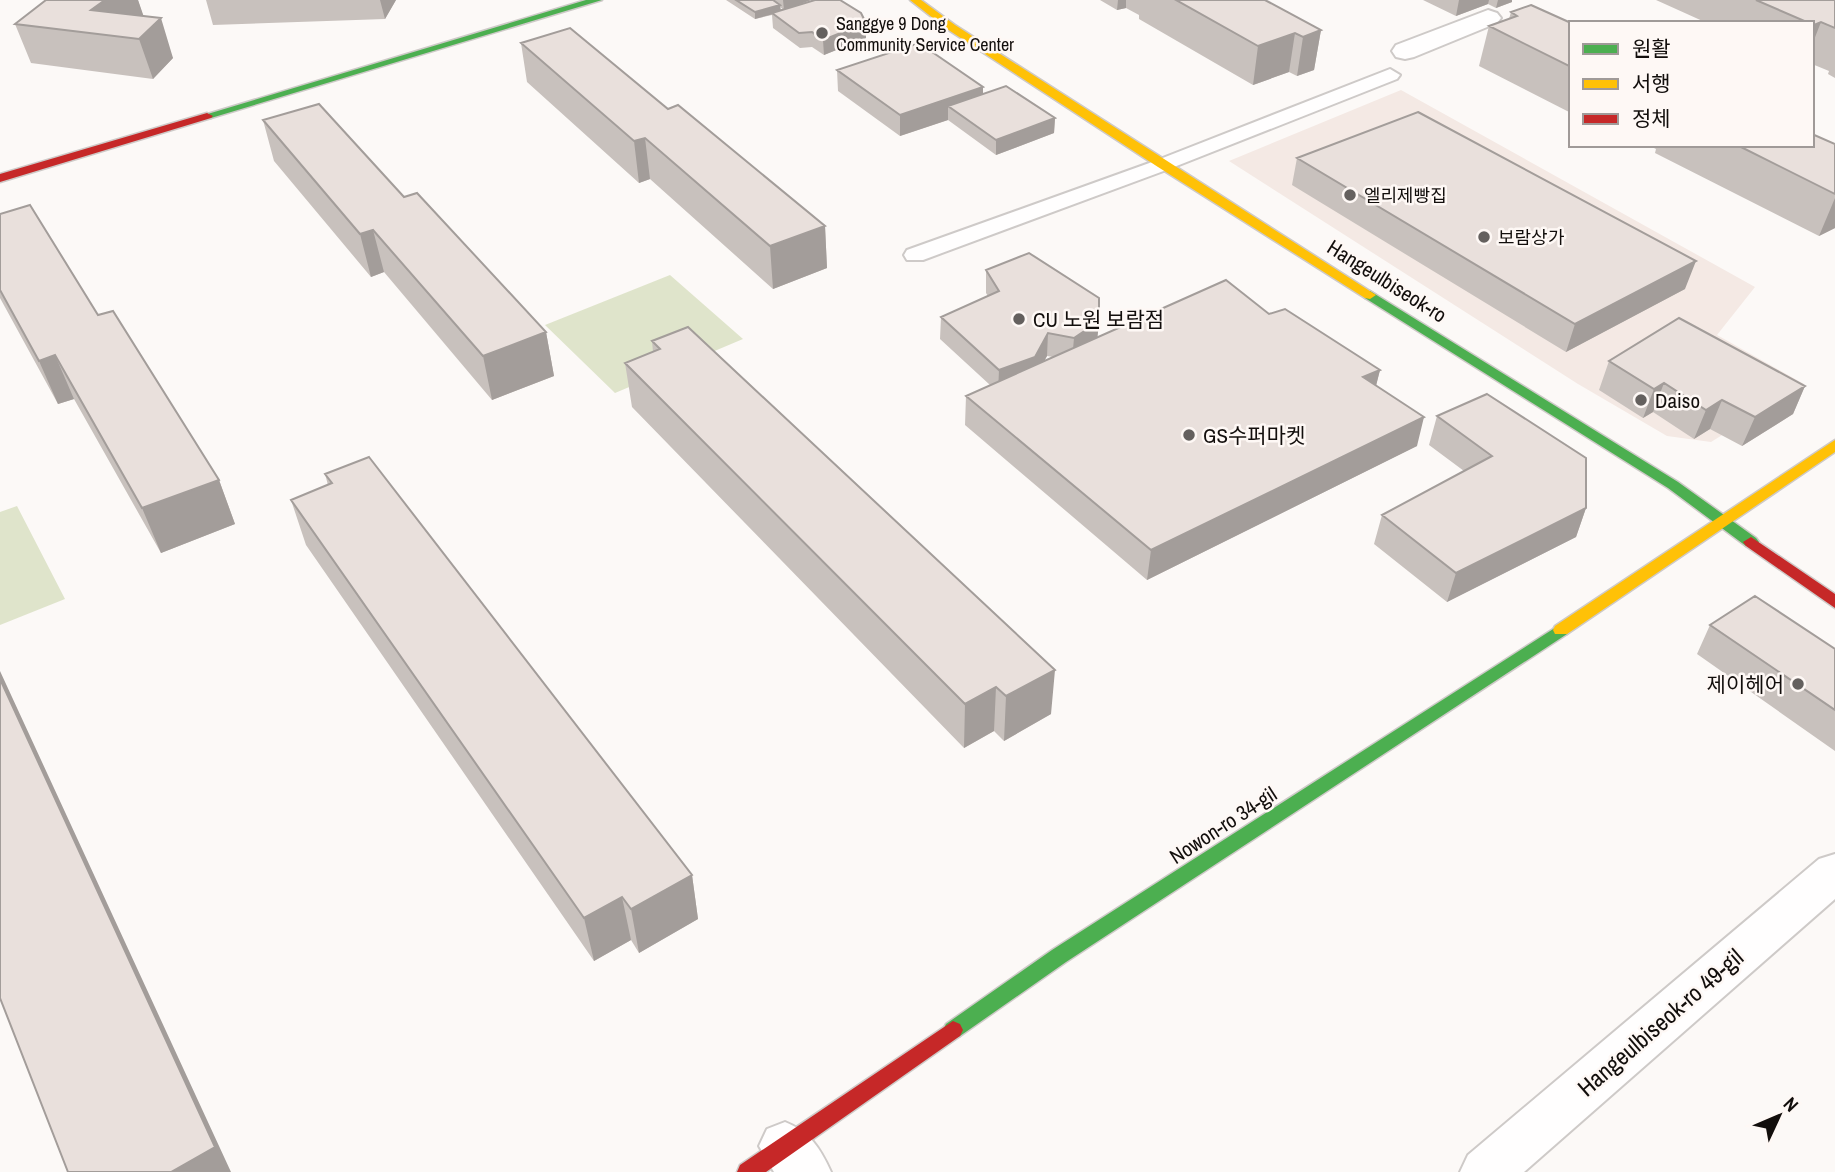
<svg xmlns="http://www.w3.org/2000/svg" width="1835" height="1172" font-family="'Archivo Narrow','Noto Sans KR',sans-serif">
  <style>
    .built { fill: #f4e9e4 }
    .green { fill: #dfe4cb }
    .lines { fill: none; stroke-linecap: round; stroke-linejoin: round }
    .lane-casing { stroke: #cecac8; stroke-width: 4 }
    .street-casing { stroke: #cecac8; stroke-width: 4 }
    .fast-casing { stroke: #cecac8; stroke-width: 3 }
    .slow-casing { stroke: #cecac8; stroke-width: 3 }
    .jam-casing { stroke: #cecac8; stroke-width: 3 }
    .lane { fill: #fffefe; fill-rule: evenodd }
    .street { fill: #fffefe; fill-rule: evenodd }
    .fast { fill: #4caf50; fill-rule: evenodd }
    .slow { fill: #ffc107; fill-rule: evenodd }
    .jam { fill: #c62828; fill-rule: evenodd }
    .wall { fill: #c8c1bd; fill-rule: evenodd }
    .shaded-wall { fill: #a39d9a }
    .building { fill: #e9e0dc; stroke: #a39d9a; stroke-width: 2 }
    .poi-dot { fill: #64605e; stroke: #fef8f5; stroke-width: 2.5 }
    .labels { text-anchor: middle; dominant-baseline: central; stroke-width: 5; stroke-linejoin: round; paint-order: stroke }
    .far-poi-label { font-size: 18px; fill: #120e0c; stroke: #fef8f5; text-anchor: start }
    .street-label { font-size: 21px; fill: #120e0c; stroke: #fef8f5 }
    .poi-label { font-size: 21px; fill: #120e0c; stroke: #fef8f5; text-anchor: start }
    .near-street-label { font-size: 24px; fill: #120e0c; stroke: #fef8f5 }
  </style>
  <rect width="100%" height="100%" fill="#fcf9f7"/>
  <path class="built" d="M1401,90L1755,287L1717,335L1804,384L1711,442L1667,436L1578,384L1229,161Z"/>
  <path class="green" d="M670,275L743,339L615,393L545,325Z
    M17,506L65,599L0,625V512Z"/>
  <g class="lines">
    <g class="lane-casing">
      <path id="lane" d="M1390,69L1400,75L1397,79L1169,169L923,260H907L904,255L907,250L1155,161Z"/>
    </g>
    <g class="street-casing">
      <path id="street" d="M1488,10L1497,13L1501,18L1497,23L1414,57L1405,59L1396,57L1392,51L1396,45Z
        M1835,854V899L1524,1172H1460L1468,1155L1819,859Z
        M785,1122C810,1132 820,1148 831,1172H774L759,1146L767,1129Z"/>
    </g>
    <g class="fast-casing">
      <path id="fast" d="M586,0H602L211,118L201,116Z
        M1370,291L1678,482L1756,538L1759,542L1756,546H1746L1668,488L1365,298L1364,295Z
        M1561,624L1567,626L1569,630L1567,634L1066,962L960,1036L953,1039L946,1036L943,1030L946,1024L1052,950Z"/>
    </g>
    <g class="slow-casing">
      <path id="slow" d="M910,0H921L955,25L1376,295L1370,299L1365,298L1158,167L947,29Z
        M1835,440V452L1567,634H1555L1553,630L1555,626Z"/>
    </g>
    <g class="jam-casing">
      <path id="jam" d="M207,113L213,116L211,118L0,182V174Z
        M1751,537L1835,594V608L1746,546L1743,542Z
        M953,1021L960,1024L963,1030L960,1036L766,1172H737L740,1165Z"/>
    </g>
    <use href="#lane" class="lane"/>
    <use href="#street" class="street"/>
    <use href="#fast" class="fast"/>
    <use href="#slow" class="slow"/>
    <use href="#jam" class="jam"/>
  </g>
  <path class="wall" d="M46,0H138L143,16L173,58L153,79L31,63L15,24Z
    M206,0H396L385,19L213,25Z
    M726,0H811L784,10L780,7L781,11L866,38L824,55L812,47L800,48L773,28L772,15L755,19Z
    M1100,0H1265L1321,30L1314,70L1297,76L1289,72L1253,85L1139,19V15L1126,8L1117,10Z
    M1423,0H1512V2L1496,8L1488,4L1456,16Z
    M1656,0H1835V78L1828,74L1829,71L1812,64V23H1707Z
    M1511,12L1571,23V113L1479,66L1489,26L1509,19Z
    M521,43L668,109L825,226L827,268L773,289L650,179L639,183L527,82Z
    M837,70L983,94L1055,118L1054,133L996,155L948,120L900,136L838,91Z
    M263,120L404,197L546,332L554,376L492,400L384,272L371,277L274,161Z
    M1835,144V228L1819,236L1655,153L1656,149L1648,145Z
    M1297,158L1685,289L1566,352L1292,185Z
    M0,214L98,315L219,480L235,524L161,553L74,399L58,404L0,298Z
    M986,270L1099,321L1097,337L1269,314L1380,370L1376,385L1417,446L1147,580L965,425L966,396L990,385L940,339L941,317L988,296L986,293ZM1047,356L1053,357L1044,361Z
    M652,341L1051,714L1004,741L994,731L964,748L632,407L625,363L653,352Z
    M1609,361L1805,386L1793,414L1742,446L1710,429L1694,439L1653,412L1643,418L1599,390Z
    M1437,416L1586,508L1576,537L1447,602L1374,544L1382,515L1464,471L1429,445Z
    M325,474L692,875L698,919L639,953L631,940L594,961L306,545L291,500L328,485Z
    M1710,625L1835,649V751L1697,654Z"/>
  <path class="shaded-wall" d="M105,0H138L145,20L91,10Z
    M380,0H396L385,19Z
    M783,0H811L784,10Z
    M1118,0H1126V8L1117,10Z
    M1459,0H1489L1488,4L1456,16Z
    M1498,0H1512V2L1496,8Z
    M780,5L781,12L755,19V12Z
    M161,18L173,58L153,79L139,39Z
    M1821,22L1812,45V31L1814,25Z
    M866,23V38L824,55L823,40Z
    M1321,30L1314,70L1297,76L1303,37Z
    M1295,33L1289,72L1253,85L1258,46Z
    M983,87V108L948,106V120L900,136V115Z
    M1055,118L1054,133L996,155V140Z
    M645,138L650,179L639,183L634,141Z
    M1835,198V228L1819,236Z
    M825,226L827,268L773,289L770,246Z
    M373,230L384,272L371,277L360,234Z
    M1696,261L1685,289L1566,352L1575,324Z
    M1099,321L1097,343L1072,361L1074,338Z
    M546,332L554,376L492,400L483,356Z
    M1048,333L1047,356L1034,380L998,393L999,370Z
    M55,355L74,399L58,404L39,361Z
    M1380,370L1373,398L1363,377Z
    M1664,383L1653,412L1643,418L1654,389Z
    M1805,386L1793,414L1742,446L1755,417Z
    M1722,400L1710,429L1694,439L1706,410Z
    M1424,417L1417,446L1147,580L1151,550Z
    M219,480L235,524L161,553L142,508Z
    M1586,508L1576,537L1447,602L1456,573Z
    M1055,670L1051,714L1004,741L1006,696Z
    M0,671L231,1172H171L0,679Z
    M996,687L994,731L964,748L965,704Z
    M692,875L698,919L639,953L631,909Z
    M622,897L631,940L594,961L584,918Z"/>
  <path class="building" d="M46,0H105L91,10L161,18L139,39L15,24Z
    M736,0H773L780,5L755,12Z
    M815,0H840L861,13L866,23L823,40L812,32L799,33L772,13Z
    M1176,0H1265L1321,30L1303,37L1295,33L1258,46Z
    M1756,0H1835V28L1821,22L1814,25L1812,24V23H1809Z
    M1531,5L1571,23V67L1489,26L1517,16L1511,12Z
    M570,28L668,109L678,105L825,226L770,246L645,138L634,141L521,43Z
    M919,43L983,87L900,115L837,70Z
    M1006,86L1055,118L996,140L948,106Z
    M319,104L404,197L417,193L546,332L483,356L373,230L360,234L263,120Z
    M1418,112L1696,261L1575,324L1297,158Z
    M1812,134L1835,144V194L1737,145H1812Z
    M30,205L98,315L113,311L219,480L142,508L55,355L39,361L0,290V214Z
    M1029,253L1099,298V321L1074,338L1048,333L1035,357L999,370L941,317L999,291L986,270Z
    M1226,280L1269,314L1285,309L1380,370L1363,377L1424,417L1151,550L966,396Z
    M1679,318L1805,386L1755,417L1722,400L1706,410L1664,383L1654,389L1609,361Z
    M688,327L1055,670L1006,696L996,687L965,704L625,363L660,349L652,341Z
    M1487,394L1586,458V508L1456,573L1382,515L1492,456L1437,416Z
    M369,457L692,875L631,909L622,897L584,918L291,500L332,483L325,474Z
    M1755,596L1835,649V710L1710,625Z
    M0,679L215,1147L171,1172H68L0,998Z"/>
  <g class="poi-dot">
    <circle cx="822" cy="33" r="7"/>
    <circle cx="1350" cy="195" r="7"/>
    <circle cx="1484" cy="237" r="7"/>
    <circle cx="1019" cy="319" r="7"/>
    <circle cx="1641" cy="400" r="7"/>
    <circle cx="1189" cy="435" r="7"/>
    <circle cx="1798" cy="684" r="7"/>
  </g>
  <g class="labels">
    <g class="far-poi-label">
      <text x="836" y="23">Sanggye 9 Dong<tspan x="836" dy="21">Community Service Center</tspan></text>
      <text x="1364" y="195">엘리제빵집</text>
      <text x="1498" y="237">보람상가</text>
    </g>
    <g class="street-label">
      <text transform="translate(1387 281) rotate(32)">Hangeulbiseok-ro</text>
      <text transform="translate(1223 825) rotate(-33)">Nowon-ro 34-gil</text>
    </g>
    <g class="poi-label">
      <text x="1033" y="319">CU 노원 보람점</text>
      <text x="1655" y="400">Daiso</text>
      <text x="1203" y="435">GS수퍼마켓</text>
      <text x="1784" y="684" text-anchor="end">제이헤어</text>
    </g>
    <g class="near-street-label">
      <text transform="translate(1660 1022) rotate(-41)">Hangeulbiseok-ro 49-gil</text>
    </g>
  </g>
  <rect x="1569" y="21" width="245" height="126" fill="#fef8f5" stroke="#a09a98" stroke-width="2"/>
  <rect x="1583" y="44" width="35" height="10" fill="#4caf50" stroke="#a09a98" stroke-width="2"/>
  <text x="1632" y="56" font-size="21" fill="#120e0c">원활</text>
  <rect x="1583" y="79" width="35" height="10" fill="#ffc107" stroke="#a09a98" stroke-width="2"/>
  <text x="1632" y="91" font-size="21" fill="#120e0c">서행</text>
  <rect x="1583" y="114" width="35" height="10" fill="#c62828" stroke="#a09a98" stroke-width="2"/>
  <text x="1632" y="126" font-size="21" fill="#120e0c">정체</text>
  <g transform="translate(1779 1116) rotate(46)" stroke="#fef8f5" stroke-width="5" paint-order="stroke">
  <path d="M0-5L12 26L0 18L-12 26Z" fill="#120e0c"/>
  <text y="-10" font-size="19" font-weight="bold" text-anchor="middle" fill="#120e0c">N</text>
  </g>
</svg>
